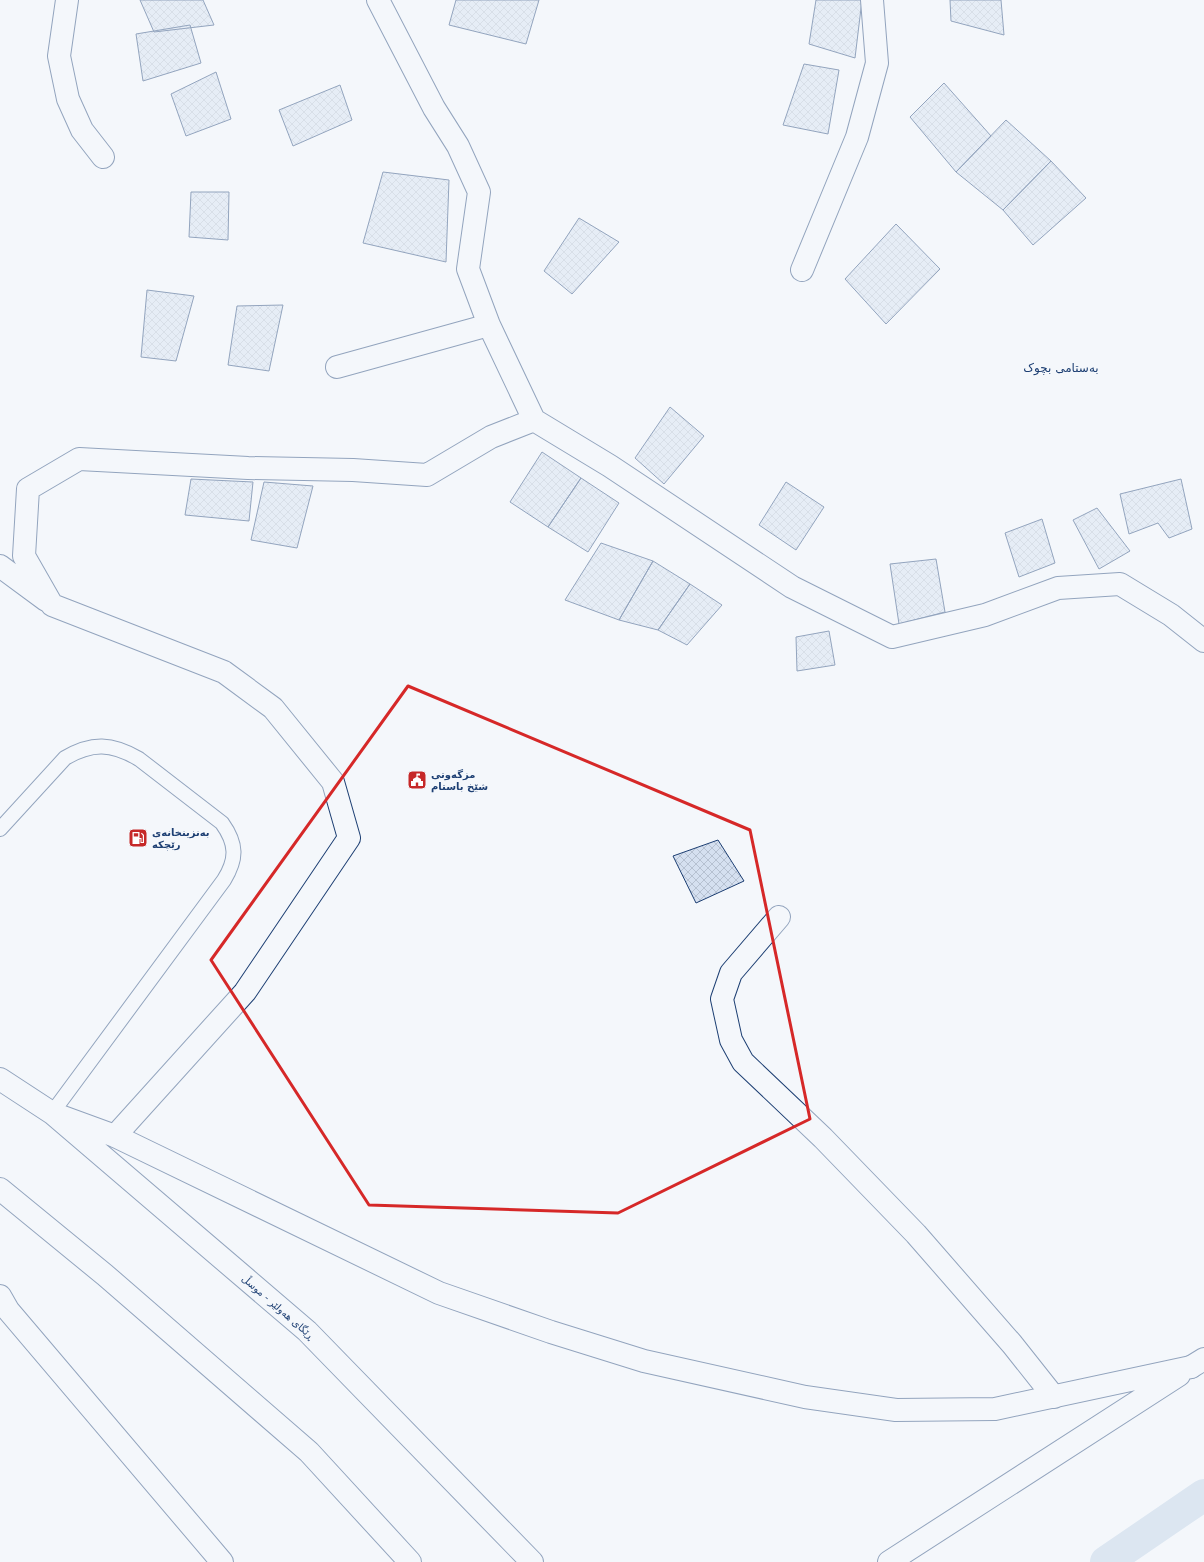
<svg xmlns="http://www.w3.org/2000/svg" width="1204" height="1562" font-family="'DejaVu Sans',Cairo,sans-serif">
  <style>
    .lines { fill: none; stroke-linecap: round; stroke-linejoin: round }
    .canal { stroke: #bed0e5; stroke-width: 32 }
    .building { fill: url(#building-cross-hatch); stroke: #1d3f73 }
    .lane-casing { stroke: #1d3f73; stroke-width: 16 }
    .street-casing { stroke: #1d3f73; stroke-width: 24 }
    .secondary-casing { stroke: #1d3f73; stroke-width: 24 }
    .highway-casing { stroke: #1d3f73; stroke-width: 24 }
    .lane { stroke: #f4f7fb; stroke-width: 14 }
    .street { stroke: #f4f7fb; stroke-width: 22 }
    .secondary { stroke: #f4f7fb; stroke-width: 22 }
    .highway { stroke: #f4f7fb; stroke-width: 22 }
    .marked { fill: none; stroke: #d62828; stroke-width: 3; stroke-linejoin: round }
    .labels { text-anchor: middle; dominant-baseline: central; stroke-width: 3; stroke-linejoin: round; paint-order: stroke }
    .poi-label { font-size: 10px; font-weight: bold; fill: #1d3f73; stroke: #f4f7fb; text-anchor: start }
    .street-label { font-size: 10px; fill: #1d3f73; stroke: #f4f7fb }
    .quarter-label { font-size: 12px; fill: #1d3f73; stroke: #f4f7fb }
  </style>
  <defs>
    <pattern id="building-cross-hatch" width="8" height="8" patternUnits="userSpaceOnUse"><rect width="8" height="8" fill="#d5e0f0"/><path d="M0 0l8 8M0 8l8-8" fill="none" stroke="#b6c1d1"/></pattern>
  </defs>
  <rect width="100%" height="100%" fill="#f4f7fb"/>
  <g class="lines">
    <path class="canal" d="M1106,1562L1204,1495"/>
  </g>
  <path class="building" d="M140,0H203L214,25L154,32Z
    M456,0H539L526,44L449,25Z
    M816,0H862L855,58L809,44Z
    M950,0H1001L1004,35L951,21Z
    M190,25L201,63L143,81L136,34Z
    M804,64L839,70L828,134L783,125Z
    M216,72L231,119L186,136L171,94Z
    M944,83L991,136L956,172L910,117Z
    M340,85L352,120L293,146L279,110Z
    M1006,120L1051,161L1003,210L956,172Z
    M1051,161L1086,198L1033,245L1003,210Z
    M383,172L449,180L446,262L363,243Z
    M191,192H229L228,240L189,237Z
    M579,218L619,242L572,294L544,271Z
    M896,224L940,269L886,324L845,279Z
    M147,290L194,296L176,361L141,357Z
    M283,305L269,371L228,365L237,306Z
    M670,407L704,436L664,484L635,458Z
    M542,452L581,478L548,527L510,502Z
    M581,478L619,503L588,552L548,527Z
    M191,479L253,482L249,521L185,515Z
    M1181,479L1192,529L1169,538L1158,523L1129,534L1120,494Z
    M264,482L313,486L297,548L251,540Z
    M786,482L824,507L796,550L759,525Z
    M1097,508L1130,551L1099,569L1073,520Z
    M1042,519L1055,563L1019,577L1005,533Z
    M601,543L653,561L619,620L565,600Z
    M936,559L945,612L899,624L890,564Z
    M653,561L690,584L658,630L619,620Z
    M690,584L722,605L687,645L658,630Z
    M829,631L835,665L797,671L796,637Z
    M718,840L744,881L696,903L673,856Z"/>
  <g class="lines">
    <g class="lane-casing">
      <path id="lane" d="M0,829L65,758C92,742 112,743 139,759L222,823C237,844 237,859 224,880L52,1113"/>
    </g>
    <g class="street-casing">
      <path id="street" d="M67,0L59,56L68,99L82,130L103,157
        M378,0L434,108L458,146L479,192L468,269L489,325L534,420
        M802,270L857,137L877,63L872,0
        M337,367L489,325
        M0,566L46,600
        M779,917L731,973L722,999L731,1040L743,1062L823,1138L916,1234L1012,1344L1054,1397
        M115,1136L245,992L349,838L333,782L273,708L224,672L52,605L24,556L28,489L79,459L248,468L353,470L427,475L491,437L534,420L610,466L792,587L892,637L985,615L1058,588L1120,584L1171,615L1204,641"/>
    </g>
    <g class="secondary-casing">
      <path id="secondary" d="M1191,1367L1204,1359"/>
    </g>
    <g class="highway-casing">
      <path id="highway" d="M0,1079L52,1113L307,1331L532,1562
        M52,1113L115,1136L439,1293L551,1332L644,1361L805,1397L896,1410L995,1409L1191,1367
        M0,1189L105,1275L309,1452L410,1562
        M0,1296L8,1310L222,1562
        M889,1562L1179,1375"/>
    </g>
    <use href="#lane" class="lane"/>
    <use href="#street" class="street"/>
    <use href="#secondary" class="secondary"/>
    <use href="#highway" class="highway"/>
  </g>
  <path d="M0 0H1204V1562H0ZM408,686L750,830L810,1119L618,1213L369,1205L211,960Z" fill="#f4f7fb" fill-opacity=".55" fill-rule="evenodd"/>
  <path class="marked" d="M408,686L750,830L810,1119L618,1213L369,1205L211,960Z"/>
  <defs>
    <g id="civic-square" transform="scale(1)"><rect x="-9" y="-9" width="18" height="18" rx="4" fill="#c62828" stroke="#f4f7fb"/><path d="M-.6-6.5H3V-4.5H.6V-3L4-1V1h2V6H-6V1h2V-1L-.6-3ZM-1.2 2.5V6h2.4V2.5Z" fill="#fff"/></g>
    <g id="fuel-square" transform="scale(1)"><rect x="-9" y="-9" width="18" height="18" rx="4" fill="#c62828" stroke="#f4f7fb"/><path d="M-5.5-6h7V0h2V4h1.3V-2.5L3-4.5l.8-.8L6-3V5H2.5V1h-1V6h-7ZM-4.2-4.7v3.2H.2V-4.7Z" fill="#fff"/></g>
  </defs>
  <g fill-rule="evenodd">
    <use href="#civic-square" x="417" y="780"/>
    <use href="#fuel-square" x="138" y="838"/>
  </g>
  <g class="labels">
    <g class="poi-label">
      <text x="431" y="774">مزگەوتی<tspan x="431" dy="12">شێخ باستام</tspan></text>
      <text x="152" y="832">بەنزینخانەی<tspan x="152" dy="12">رێچکە</tspan></text>
    </g>
    <g class="street-label">
      <text transform="translate(278 1307) rotate(41)">ڕێگای هەولێر - موسڵ</text>
    </g>
    <g class="quarter-label">
      <text x="1061" y="368">بەستامی بچوک</text>
    </g>
  </g>
</svg>
